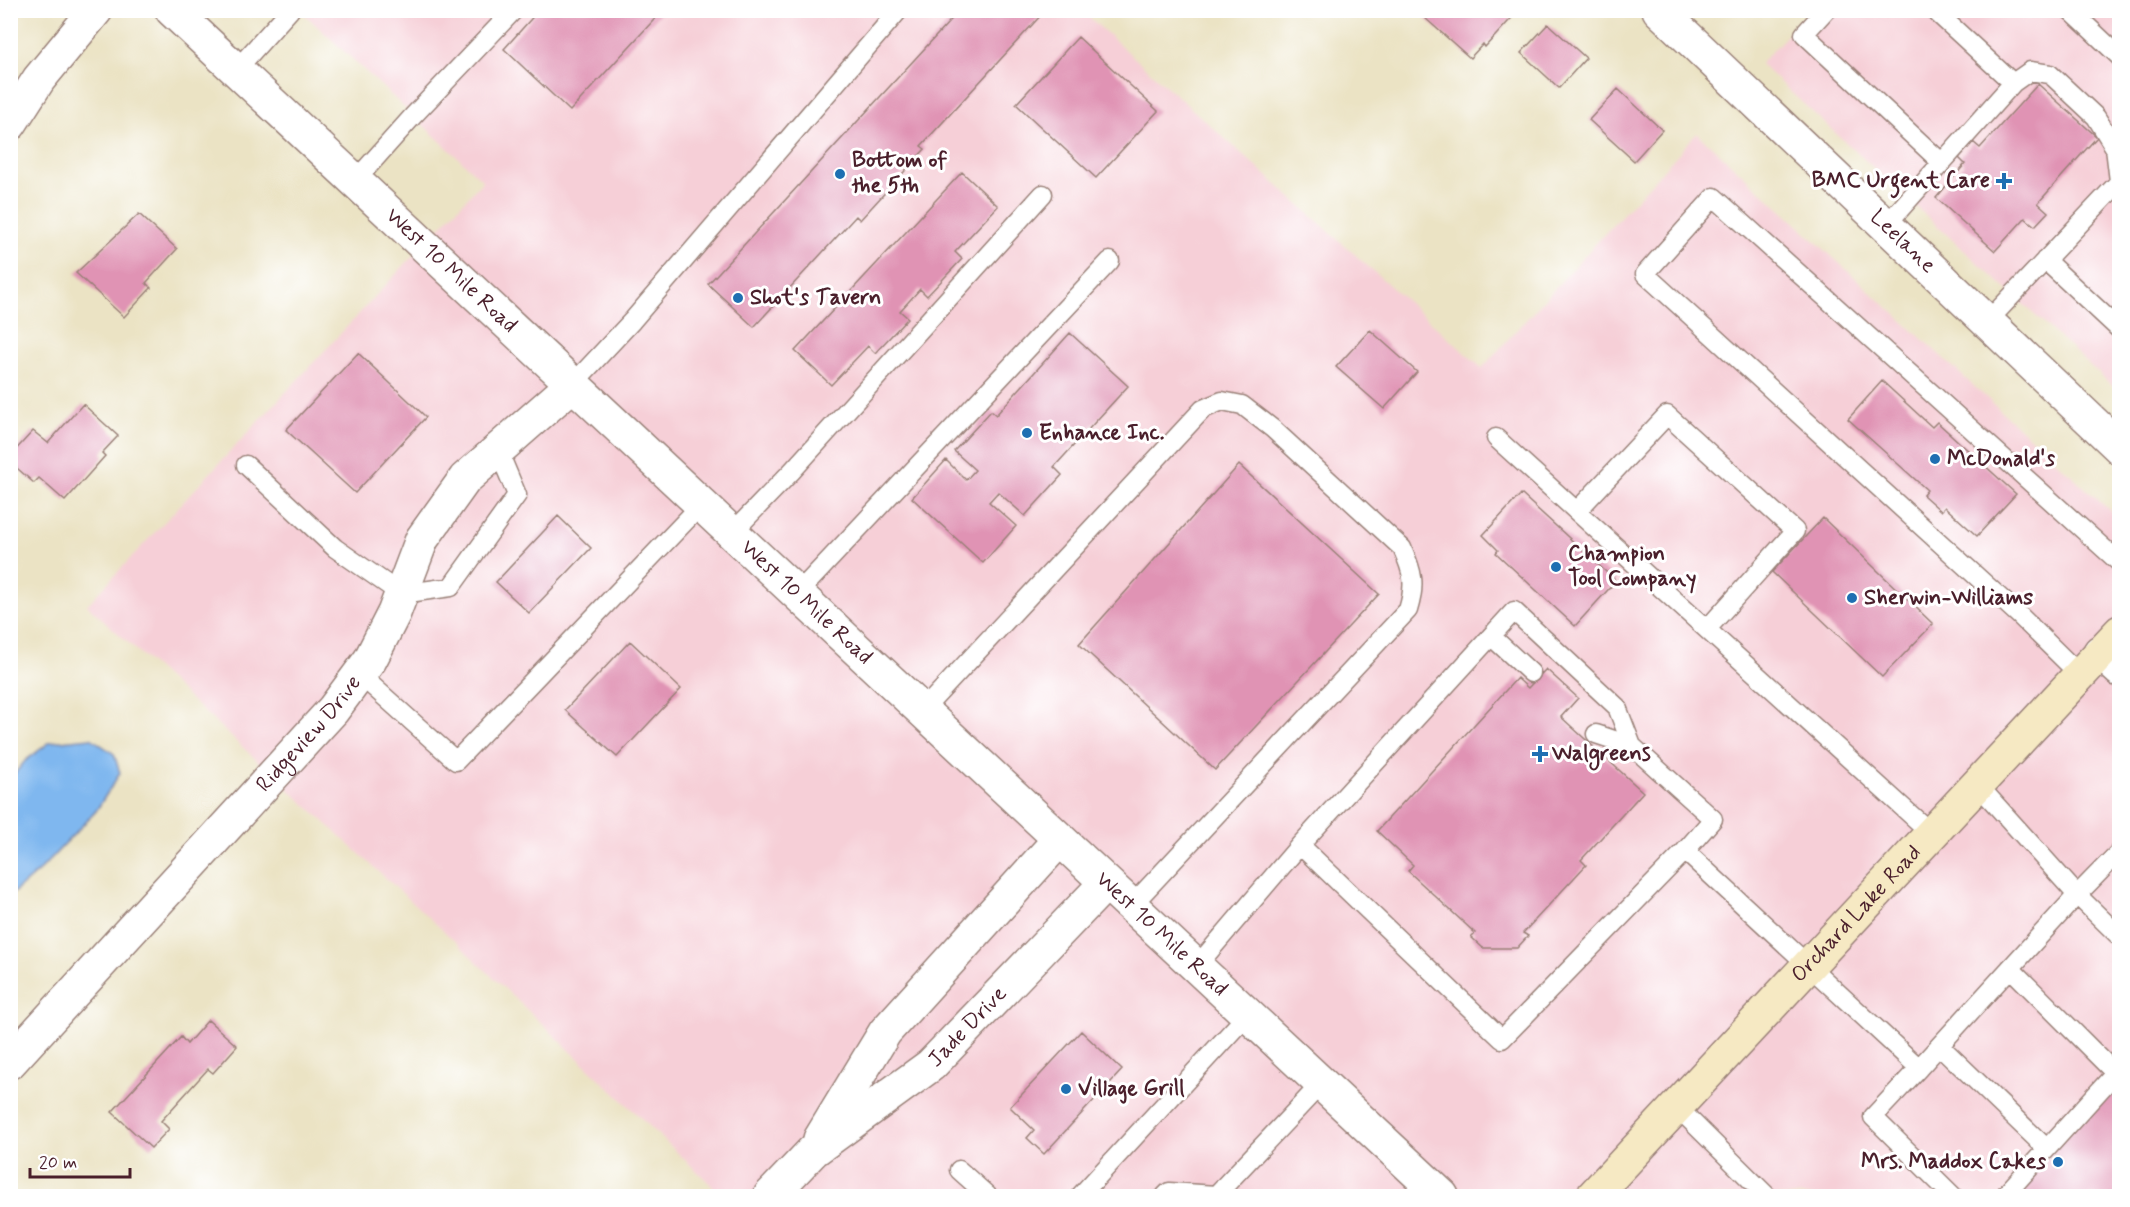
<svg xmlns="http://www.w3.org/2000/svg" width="2130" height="1207" font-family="Mynerve,sans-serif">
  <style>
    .built { fill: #f6cfd7 }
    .water { fill: #7fb7ef; stroke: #646b8d; stroke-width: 1.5 }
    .building { fill: #e093b4 }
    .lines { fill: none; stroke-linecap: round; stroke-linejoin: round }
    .service-casing { stroke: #9a8178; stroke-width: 21 }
    .minor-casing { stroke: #9a8178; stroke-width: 36 }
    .tertiary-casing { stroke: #9a8178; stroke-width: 36 }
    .secondary-casing { stroke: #9a8178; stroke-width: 36 }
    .service { stroke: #fff; stroke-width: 18 }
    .minor { stroke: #fff; stroke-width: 33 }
    .tertiary { stroke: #fff; stroke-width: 33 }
    .secondary { stroke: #f6e9c3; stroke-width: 33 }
    .poi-dot { fill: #1f6fb2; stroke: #fff; stroke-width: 2 }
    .labels { text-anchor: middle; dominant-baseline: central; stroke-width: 6; stroke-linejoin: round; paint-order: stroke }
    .poi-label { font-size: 22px; font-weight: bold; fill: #4a1f2b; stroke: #fff; text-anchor: start }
    .street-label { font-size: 22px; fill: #4a1f2b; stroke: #fff }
  </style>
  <rect width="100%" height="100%" fill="#fff"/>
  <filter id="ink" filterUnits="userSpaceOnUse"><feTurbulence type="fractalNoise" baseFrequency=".0167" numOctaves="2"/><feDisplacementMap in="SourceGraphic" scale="12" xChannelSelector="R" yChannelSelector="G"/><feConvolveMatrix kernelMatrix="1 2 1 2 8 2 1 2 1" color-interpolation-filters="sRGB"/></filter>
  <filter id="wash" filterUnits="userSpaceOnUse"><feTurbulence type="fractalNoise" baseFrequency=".008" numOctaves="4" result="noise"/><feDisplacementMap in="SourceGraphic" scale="24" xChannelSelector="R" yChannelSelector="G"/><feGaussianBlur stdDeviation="1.35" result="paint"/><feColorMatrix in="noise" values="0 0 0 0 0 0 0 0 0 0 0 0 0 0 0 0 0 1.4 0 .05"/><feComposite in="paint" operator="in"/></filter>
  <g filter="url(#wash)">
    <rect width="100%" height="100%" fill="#ebe3c4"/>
    <path class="built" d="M301,11H1082L1482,368L1697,133L2119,519V1196H723L459,945L87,605L483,181Z
      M1810,11H2119V392L1760,64Z"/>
    <path class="water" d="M91,738L114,754L120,773L96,811L42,868L11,895V778L25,761L50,742Z"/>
    <g id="blocks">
      <path class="building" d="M539,10H663L570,111L504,49Z
        M960,10L1044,12L921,146L925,149L860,220L856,216L754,327L708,284Z
        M1432,10H1519L1485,47L1483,44L1470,58L1425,18Z
        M1548,24L1586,58L1559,88L1521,53Z
        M1078,37L1158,111L1096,178L1016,104Z
        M2038,84L2097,137L2038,203L2048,212L2035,226L2025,218L1995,251L1936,198L1965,164L1959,158L1973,142L1980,148Z
        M1618,89L1662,130L1634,161L1589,120Z
        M962,172L998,206L955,252L962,259L927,296L920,289L900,311L908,318L875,353L868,346L831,385L795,351Z
        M139,214L177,249L146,283L151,288L124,317L76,273Z
        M1370,330L1417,372L1384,409L1336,367Z
        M1070,333L1128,386L1054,467L1062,475L1025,516L998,492L989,502L1016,526L983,563L912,498L946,460L966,480L975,470L954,451L991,411L996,415Z
        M358,353L426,417L355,493L286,430Z
        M1882,381L1932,427L1937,422L2016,494L1977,536L1945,507L1941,511L1923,495L1927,490L1848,419Z
        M83,404L118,436L102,453L105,456L65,501L39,478L34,483L10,462V456L33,431L48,443Z
        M1239,465L1379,594L1215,770L1079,644Z
        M1521,494L1616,581L1575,626L1496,553L1498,550L1483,535Z
        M558,516L591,548L529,613L496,582Z
        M1823,518L1933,624L1882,677L1772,572Z
        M630,641L681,689L617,757L565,710Z
        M1546,669L1578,698L1561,717L1643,792L1581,860L1586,865L1523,933L1528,936L1517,948H1483L1471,937L1475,933L1408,871L1413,865L1377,831L1517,678L1528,688Z
        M208,1020L237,1046L213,1073L208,1069L161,1121L169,1129L151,1148L112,1112L181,1037L187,1044Z
        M1081,1031L1122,1070L1044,1154L1027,1138L1034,1130L1010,1107Z
        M2120,1079V1196H2012Z"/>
    </g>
  </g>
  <g filter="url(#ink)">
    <use href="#blocks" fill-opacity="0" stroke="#9a8178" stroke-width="1.5"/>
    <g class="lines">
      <g class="service-casing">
        <path id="service" d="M1826,10L1804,34L1941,162
          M1934,10L2013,83
          M2070,10L2120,57
          M236,70L290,10
          M355,181L413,116L514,10
          M1886,225L2013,83L2030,71L2050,74L2096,117L2115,148L2119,181
          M2045,260L2120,330
          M1987,322L2120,181
          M573,384L632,321L899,10
          M1496,438L1931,833
          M246,465L335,548L401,594L451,587L517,495L498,450
          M1577,511L1667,415L1795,531L1707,629
          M732,533L792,471L1043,194
          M797,594L1110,261
          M1491,636L1531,673
          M358,673L456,761L701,505
          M2079,674L2019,615L1645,274L1714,197L2120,563
          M922,711L1203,409L1222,401L1242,405L1273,429L1402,548C1413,572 1416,584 1408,610L1131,906
          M1596,734L1632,746
          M1300,845L1502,1039L1685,851L1919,1068L2077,895L1977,784
          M2120,851L2077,895L2120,937
          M1196,967L1300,845L1514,611L1617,707L1632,746L1713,819L1685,851
          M2010,968L2115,1073
          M1940,1046L2046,1148
          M1919,1068L1873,1117L1953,1196
          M1676,1106L1767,1196
          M959,1170L988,1196
          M1080,1196L1247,1015
          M1165,1196L1169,1192L1216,1195
          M1217,1196L1216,1195L1320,1085
          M2004,1196L2120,1068"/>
      </g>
      <g class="minor-casing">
        <g id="minor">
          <path id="s1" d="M1659,10L2120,448"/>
          <path d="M10,124L39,79L96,10"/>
          <path d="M2100,652L2120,670"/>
          <path id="s2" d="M10,1062L333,710L370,660L394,613L422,539L465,479L573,384"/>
          <path d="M820,1139L885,1032L1059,840"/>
          <path id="s3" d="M770,1196L813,1151L931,1065L1106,883"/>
        </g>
      </g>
      <g class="tertiary-casing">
        <g id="tertiary">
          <path id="s4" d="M172,10L1442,1196"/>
        </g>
      </g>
      <g class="secondary-casing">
        <g id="secondary">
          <path id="s5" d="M1593,1196L2120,632"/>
        </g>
      </g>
      <use href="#service" class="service"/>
      <use href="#minor" class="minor"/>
      <use href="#tertiary" class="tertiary"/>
      <use href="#secondary" class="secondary"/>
    </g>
  </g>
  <g class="poi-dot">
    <circle cx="840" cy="174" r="6"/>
    <path d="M2001 172h6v6h6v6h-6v6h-6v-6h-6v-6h6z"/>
    <circle cx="738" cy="298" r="6"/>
    <circle cx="1027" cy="433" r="6"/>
    <circle cx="1935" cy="459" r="6"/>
    <circle cx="1556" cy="567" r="6"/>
    <circle cx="1852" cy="598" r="6"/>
    <path d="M1537 745h6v6h6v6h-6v6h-6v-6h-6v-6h6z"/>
    <circle cx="1066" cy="1089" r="6"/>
    <circle cx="2058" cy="1162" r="6"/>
  </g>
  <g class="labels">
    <g class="poi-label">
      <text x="852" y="161">Bottom of<tspan x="852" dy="25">the 5th</tspan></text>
      <text x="1990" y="181" text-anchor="end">BMC Urgent Care</text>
      <text x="750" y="298">Shot's Tavern</text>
      <text x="1039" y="433">Enhance Inc.</text>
      <text x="1947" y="459">McDonald's</text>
      <text x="1568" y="554">Champion<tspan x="1568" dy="25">Tool Company</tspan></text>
      <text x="1864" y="598">Sherwin-Williams</text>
      <text x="1552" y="754">Walgreens</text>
      <text x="1078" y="1089">Village Grill</text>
      <text x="2046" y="1162" text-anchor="end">Mrs. Maddox Cakes</text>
    </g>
    <g class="street-label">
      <text stroke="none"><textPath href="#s1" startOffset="336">Leelane</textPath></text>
      <text stroke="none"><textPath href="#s4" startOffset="382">West 10 Mile Road</textPath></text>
      <text stroke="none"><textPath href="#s4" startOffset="868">West 10 Mile Road</textPath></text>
      <text stroke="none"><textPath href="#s2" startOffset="444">Ridgeview Drive</textPath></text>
      <text stroke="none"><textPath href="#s5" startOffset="386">Orchard Lake Road</textPath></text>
      <text stroke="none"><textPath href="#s4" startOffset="1354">West 10 Mile Road</textPath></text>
      <text stroke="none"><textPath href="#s3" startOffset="261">Jade Drive</textPath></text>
    </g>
  </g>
  <rect width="2130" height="1207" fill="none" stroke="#fff" stroke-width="36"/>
  <path d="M30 1168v9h100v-9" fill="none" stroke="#4a1f2b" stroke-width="3"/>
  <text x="39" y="1168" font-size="18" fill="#4a1f2b" stroke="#ffffff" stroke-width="4.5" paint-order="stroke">20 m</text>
</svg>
